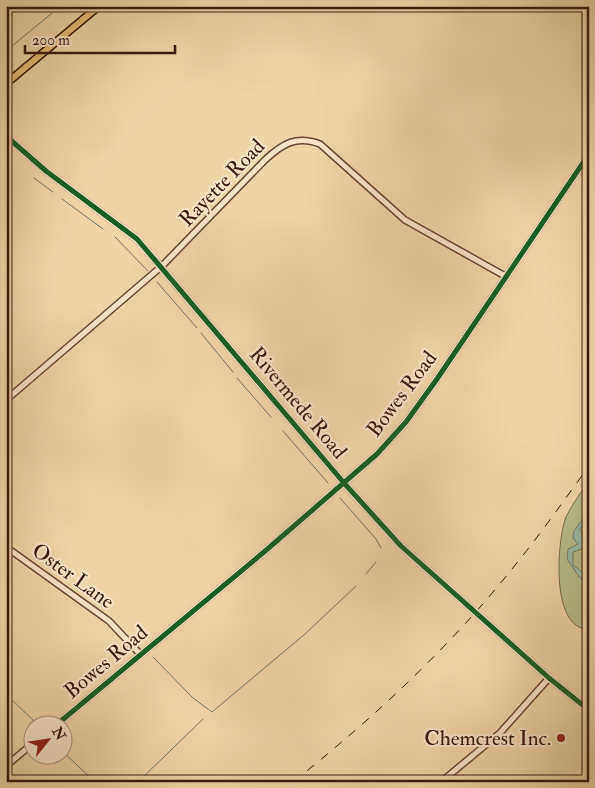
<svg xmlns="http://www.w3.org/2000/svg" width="595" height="788" font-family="'IM FELL Double Pica',serif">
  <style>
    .green { fill: #b6be88; stroke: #786c4a }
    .water { fill: #9ab9a7; stroke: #747969 }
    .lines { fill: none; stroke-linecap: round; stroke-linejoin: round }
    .stream { stroke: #747969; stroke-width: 1 }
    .minor-casing { stroke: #684832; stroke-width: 8 }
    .major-casing { stroke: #3b190c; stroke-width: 9 }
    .minor { stroke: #f5e4c4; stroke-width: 5 }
    .major { stroke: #e8ba72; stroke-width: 6 }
    .rail { stroke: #3b190c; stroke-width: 1; stroke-dasharray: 9 9; stroke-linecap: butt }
    .cycleway-casing { stroke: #f5e4c4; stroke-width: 8 }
    .cycleway { stroke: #1b5e20; stroke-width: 5 }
    .poi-dot { fill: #8f2418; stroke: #f5e4c4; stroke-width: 2 }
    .labels { text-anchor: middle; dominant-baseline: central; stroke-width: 4.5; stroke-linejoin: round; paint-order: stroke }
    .street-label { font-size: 21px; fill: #3b190c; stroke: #f5e4c4 }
    .poi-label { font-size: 21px; fill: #3b190c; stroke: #f5e4c4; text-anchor: end }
  </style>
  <rect width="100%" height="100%" fill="#efd5a4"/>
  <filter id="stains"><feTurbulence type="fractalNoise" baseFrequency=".004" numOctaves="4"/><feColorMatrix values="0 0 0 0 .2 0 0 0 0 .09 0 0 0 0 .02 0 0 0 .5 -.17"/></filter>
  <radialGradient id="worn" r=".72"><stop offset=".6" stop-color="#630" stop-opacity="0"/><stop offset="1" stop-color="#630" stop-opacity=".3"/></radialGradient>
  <path class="green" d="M589,480V629C550,630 557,540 566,517C572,504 582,492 589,480Z"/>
  <path class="water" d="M589,511V516L580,529L585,543L582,549L573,552V565L589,577V584L580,578L567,559L568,549L578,544L573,538L574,531Z"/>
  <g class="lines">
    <path class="stream" d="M6,51L57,9
      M34,178L53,192
      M62,199L103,229
      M115,237L148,271
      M157,282L197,328
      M201,333L233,372
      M237,378L271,417
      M283,431L328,483
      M340,498L376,539L381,548
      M366,574L376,562
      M153,657L193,698L212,712L305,634L356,586
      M6,694L39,726
      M62,751L95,782
      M138,782L203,719"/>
    <g class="minor-casing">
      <path id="minor" d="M6,136L46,171L137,239L344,483L401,546L549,678L589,710
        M6,400L162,266L265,160C282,144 296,135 320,144L405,220L505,276
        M6,547L109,621L140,654
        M55,726L264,552L377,454L406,422L437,379L589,154
        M6,766L32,744
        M441,782L500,733L549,678"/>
    </g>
    <g class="major-casing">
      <path id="major" d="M6,87L8,82L99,6"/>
    </g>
    <use href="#minor" class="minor"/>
    <use href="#major" class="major"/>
    <path class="rail" d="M293,782C375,717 452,645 516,564C542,532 565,499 589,466"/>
    <g class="cycleway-casing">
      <path id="cycleway" d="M6,136L46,171L137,239L344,483L401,546L549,678L589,710
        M55,726L264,552L377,454L406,422L437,379L589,154"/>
    </g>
    <use href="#cycleway" class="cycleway"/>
  </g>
  <circle class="poi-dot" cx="561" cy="738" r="5"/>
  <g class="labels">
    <g class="street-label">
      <text transform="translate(222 183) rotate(-46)">Rayette Road</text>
      <text transform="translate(402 394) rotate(-53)">Bowes Road</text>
      <text transform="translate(298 403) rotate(50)">Rivermede Road</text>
      <text transform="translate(73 576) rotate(36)">Oster Lane</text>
      <text transform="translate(106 662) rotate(-40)">Bowes Road</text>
    </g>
    <g class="poi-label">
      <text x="551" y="738">Chemcrest Inc.</text>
    </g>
  </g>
  <rect width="595" height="788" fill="none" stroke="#efd5a4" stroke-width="25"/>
  <rect x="8" y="8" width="580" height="773" fill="none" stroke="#3b190c" stroke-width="2.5"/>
  <rect x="12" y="12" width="570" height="763" fill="none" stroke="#3b190c"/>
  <g transform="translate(48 740) rotate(60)"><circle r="24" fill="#f5e4c4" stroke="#ab937a"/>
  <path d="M0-4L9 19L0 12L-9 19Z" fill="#8f2418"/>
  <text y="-8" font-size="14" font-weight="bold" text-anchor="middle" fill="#3b190c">N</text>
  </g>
  <path d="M25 45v8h150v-8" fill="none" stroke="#3b190c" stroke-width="2.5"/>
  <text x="32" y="45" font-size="15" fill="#3b190c" stroke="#f5e4c4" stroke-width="4" paint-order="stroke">200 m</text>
  <rect width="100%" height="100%" filter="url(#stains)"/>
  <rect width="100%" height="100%" fill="url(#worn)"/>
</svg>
